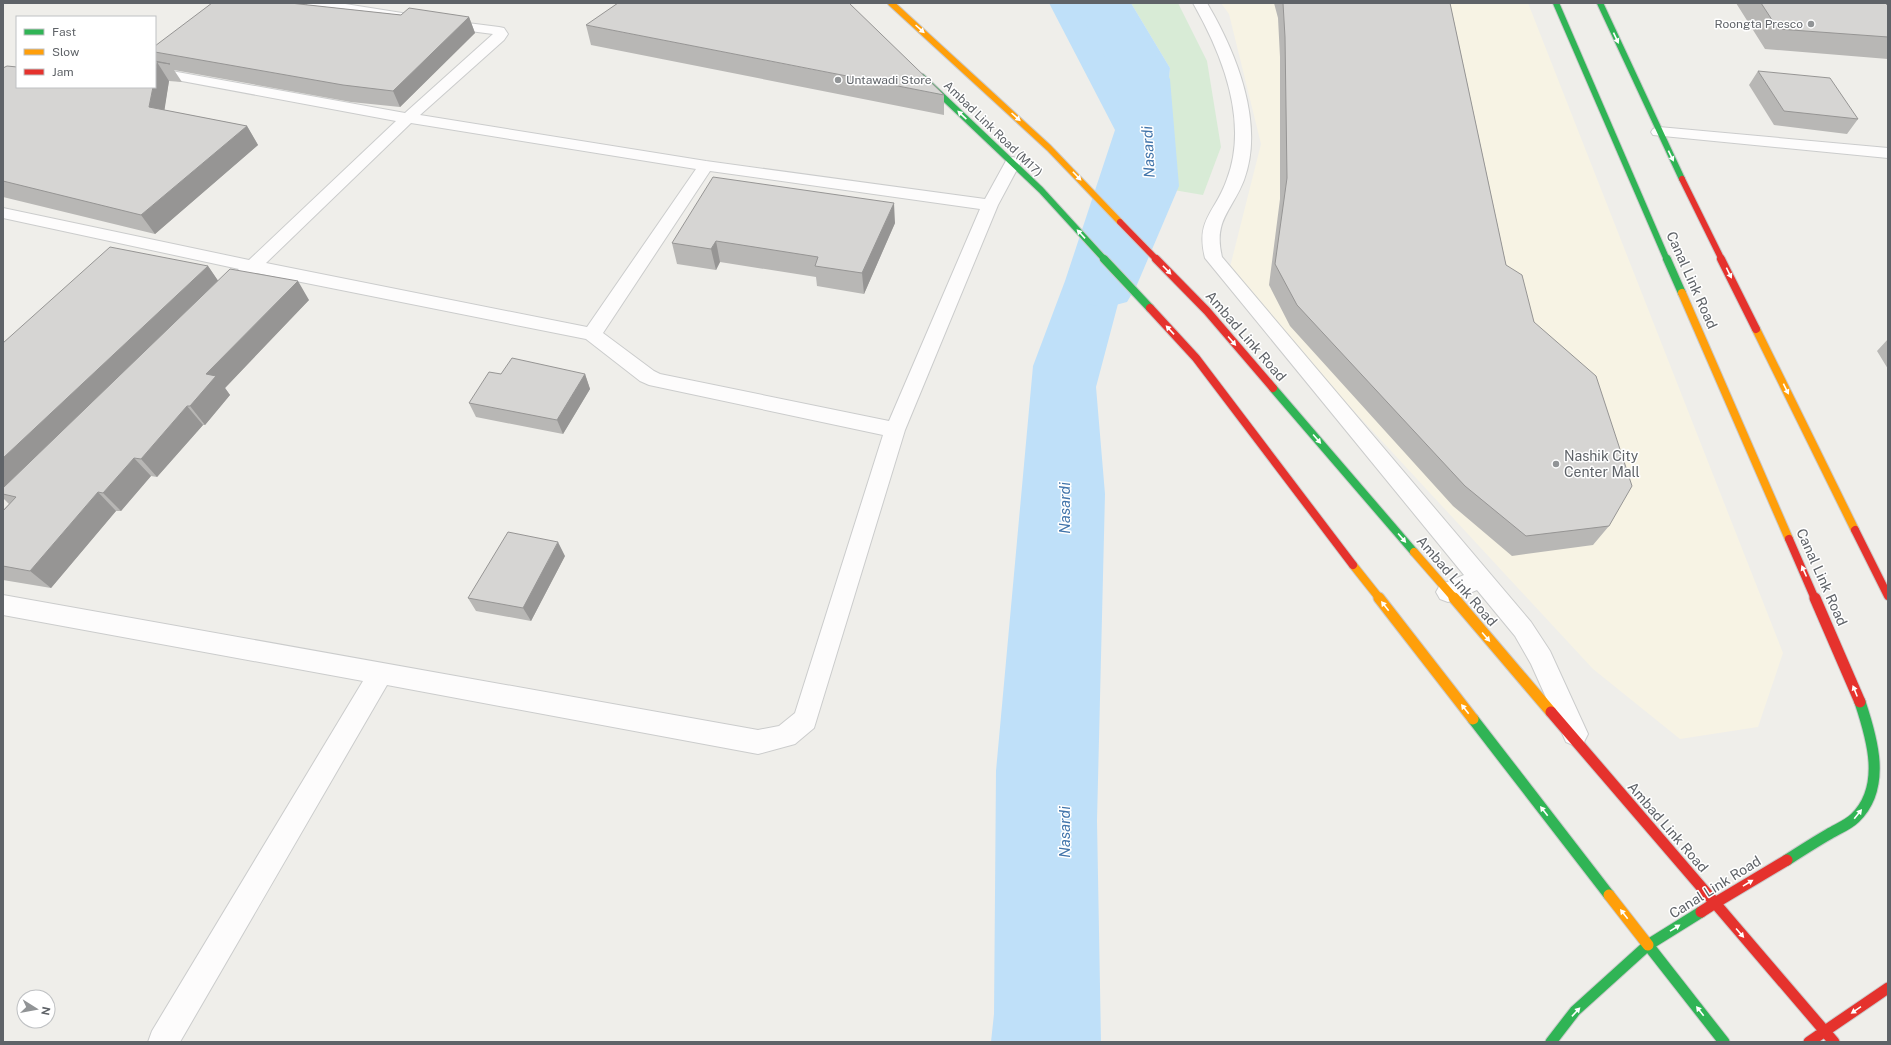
<svg xmlns="http://www.w3.org/2000/svg" width="1891" height="1045" font-family="'Public Sans',sans-serif">
  <style>
    .commercial { fill: #f7f3e4 }
    .green { fill: #d8ebd6 }
    .water { fill: #bfe0f9 }
    .lines { fill: none; stroke-linecap: round; stroke-linejoin: round }
    .river { fill: #bfe0f9; fill-rule: evenodd }
    .street-casing { stroke: #cbcccc; stroke-width: 2 }
    .fast-far2-casing { stroke: #cacacb; stroke-width: 8 }
    .fast-far1-casing { stroke: #cacacb; stroke-width: 10 }
    .fast-casing { stroke: #cacacb; stroke-width: 13 }
    .slow-far2-casing { stroke: #cacacb; stroke-width: 8 }
    .slow-far1-casing { stroke: #cacacb; stroke-width: 10 }
    .slow-casing { stroke: #cacacb; stroke-width: 13 }
    .jam-far2-casing { stroke: #cacacb; stroke-width: 8 }
    .jam-far1-casing { stroke: #cacacb; stroke-width: 10 }
    .jam-casing { stroke: #cacacb; stroke-width: 13 }
    .street { fill: #fdfcfc; fill-rule: evenodd }
    .fast-far2 { stroke: #30b455; stroke-width: 6 }
    .fast-far1 { stroke: #30b455; stroke-width: 8 }
    .fast { stroke: #30b455; stroke-width: 11 }
    .slow-far2 { stroke: #ff9f0a; stroke-width: 6 }
    .slow-far1 { stroke: #ff9f0a; stroke-width: 8 }
    .slow { stroke: #ff9f0a; stroke-width: 11 }
    .jam-far2 { stroke: #e5322d; stroke-width: 6 }
    .jam-far1 { stroke: #e5322d; stroke-width: 8 }
    .jam { stroke: #e5322d; stroke-width: 11 }
    .wall { fill: #b8b7b5 }
    .shaded-wall { fill: #969594 }
    .building { fill: #d6d5d3; stroke: #969594 }
    .oneway { fill: #fff }
    .poi-dot { fill: #919496; stroke: #fff; stroke-width: 1.5 }
    .labels { text-anchor: middle; dominant-baseline: central; stroke-width: 3; stroke-linejoin: round; paint-order: stroke }
    .far-poi-label { font-size: 12px; fill: #5f6368; stroke: #fff; text-anchor: end }
    .far-street-label { font-size: 12px; fill: #5f6368; stroke: #fff }
    .street-label { font-size: 14px; fill: #5f6368; stroke: #fff }
    .poi-label { font-size: 14px; fill: #5f6368; stroke: #fff; text-anchor: start }
    .water-label { font-size: 15px; font-style: italic; fill: #4174aa; stroke: #fff }
  </style>
  <rect width="100%" height="100%" fill="#efeeea"/>
  <path class="commercial" d="M1221,3H1528L1783,653L1758,727L1680,739L1593,669L1228,275L1261,144L1229,14Z"/>
  <path class="green" d="M1131,3H1178L1207,61L1221,147L1203,195L1150,186L1164,130L1170,68Z"/>
  <path class="water" d="M1049,3H1131L1170,68L1164,130L1096,387L1105,494L1097,821L1101,1042H991L994,1014L996,771L1033,366L1065,281L1115,130Z"/>
  <g class="lines">
    <path class="river" d="M1073,3H1121L1170,79L1179,186L1136,287L1127,302L1104,308L1081,302L1072,287L1121,186L1118,79Z"/>
    <g class="street-casing">
      <path id="street" d="M306,3H339L402,13L407,14L409,17L407,20L402,21L313,7L308,6Z
        M1193,3H1207C1236,52 1265,123 1244,180C1232,211 1213,220 1222,257L1531,622L1550,651L1588,734L1584,742L1575,746L1566,742L1531,664L1515,636L1477,590L1448,602L1440,599L1436,592L1440,585L1464,575L1205,258C1195,219 1216,212 1227,179C1249,121 1222,54 1193,3Z
        M444,20L499,27L504,28L508,34L504,40L420,115L706,161L985,199L1007,159L1013,157L1019,159L1021,162L998,205L905,430L814,728L795,744L758,754L387,685L180,1042H148L152,1031L363,681L3,615V595L758,730L779,726L795,713L883,435L649,385L640,381L586,339L256,273C246,283 234,300 219,296L216,292L239,269L3,218V208L249,260L396,121L155,76V68L405,113L493,34L439,27L437,24L439,21ZM411,123L696,169L587,327L266,263ZM710,171L980,209L889,421L660,374L654,371L603,333Z
        M1659,127L1888,148V158L1653,135L1651,132L1653,129Z"/>
    </g>
    <g class="fast-far2-casing">
      <path id="fast-far2" d="M1556,3L1667,260
        M1600,3L1682,179
        M922,77L1041,190L1105,260"/>
    </g>
    <g class="fast-far1-casing">
      <path id="fast-far1" d="M1104,259L1150,308
        M1667,259L1682,293
        M1273,388L1414,552"/>
    </g>
    <g class="fast-casing">
      <path id="fast" d="M1473,719L1609,895
        M1787,860C1801,851 1815,842 1829,834C1837,829 1848,825 1855,818C1887,787 1872,738 1860,702
        M1648,945L1724,1042
        M1551,1042L1575,1011L1648,945L1701,912"/>
    </g>
    <g class="slow-far2-casing">
      <path id="slow-far2" d="M891,3L1049,148L1120,222"/>
    </g>
    <g class="slow-far1-casing">
      <path id="slow-far1" d="M1682,293L1789,539
        M1756,329L1855,530
        M1414,552L1455,599
        M1353,565L1380,599"/>
    </g>
    <g class="slow-casing">
      <path id="slow" d="M1379,598L1473,719
        M1454,598L1551,712
        M1609,895L1648,945"/>
    </g>
    <g class="jam-far2-casing">
      <path id="jam-far2" d="M1682,179L1722,260
        M1120,222L1157,260"/>
    </g>
    <g class="jam-far1-casing">
      <path id="jam-far1" d="M1156,259L1207,311L1273,388
        M1721,259L1756,329
        M1150,308L1196,358L1353,565
        M1855,530L1888,596
        M1789,539L1815,599"/>
    </g>
    <g class="jam-casing">
      <path id="jam" d="M1815,598L1860,702
        M1551,712L1715,903L1787,860
        M1701,912L1715,903L1834,1042
        M1825,1031L1888,988
        M1809,1042L1825,1031"/>
    </g>
    <use href="#street" class="street"/>
    <use href="#fast-far2" class="fast-far2"/>
    <use href="#fast-far1" class="fast-far1"/>
    <use href="#fast" class="fast"/>
    <use href="#slow-far2" class="slow-far2"/>
    <use href="#slow-far1" class="slow-far1"/>
    <use href="#slow" class="slow"/>
    <use href="#jam-far2" class="jam-far2"/>
    <use href="#jam-far1" class="jam-far1"/>
    <use href="#jam" class="jam"/>
  </g>
  <path class="wall" d="M1274,3H1450L1506,265L1534,322L1609,526L1593,545L1512,556L1453,506L1290,326L1269,285L1280,199V57L1278,18Z
    M1736,3H1885L1888,6V59L1765,49Z
    M299,4L401,15L469,17L475,33L400,107L351,102L174,70L182,82L169,81L164,110L247,126L258,145L155,234L3,197V68L17,87H155V46Z
    M586,25L944,95V115L591,45Z
    M1758,71L1858,119L1847,134L1774,125L1749,85Z
    M895,223L864,294L817,286L816,277L720,262L716,270L677,264L672,243Z
    M208,266L218,281L309,300L225,388L230,395L205,425H203L157,477L151,476L121,511H116L51,588L3,580V510L9,504L3,498V343Z
    M1888,339V369L1877,351Z
    M501,374H585L590,389L563,434L476,417L469,403Z
    M565,556L531,621L476,611L468,598Z"/>
  <path class="shaded-wall" d="M469,17L475,33L400,107L393,91Z
    M157,62L169,81L162,126L149,107L153,87H155V75Z
    M247,126L258,145L155,234L141,215Z
    M894,203L895,223L864,294L862,273Z
    M716,241L720,262L716,270L711,249Z
    M208,266L221,285L3,494V458Z
    M298,281L309,300L225,388L230,395L205,425L190,406L206,374Z
    M585,374L590,389L563,434L557,420Z
    M187,406L203,425L157,477L141,459Z
    M134,458L151,476L121,511L103,493Z
    M98,492L116,511L51,588L30,571Z
    M558,542L565,556L531,621L523,608Z"/>
  <path class="building" d="M212,3H290L401,15L409,8L469,17L393,91L343,85L155,52V46Z
    M618,3H849L944,95L586,25Z
    M1283,3H1450L1506,265L1522,275L1534,322L1596,376L1632,486L1609,526L1526,536L1465,486L1297,305L1275,264L1287,178L1285,37Z
    M1761,3H1885L1888,6V37L1778,29Z
    M155,61L170,64L157,62L155,75Z
    M7,66L17,67V87H153L149,107L247,126L141,215L3,181V68Z
    M1758,71L1830,78L1858,119L1784,111Z
    M713,177L894,203L862,273L815,266L818,257L716,241L711,249L672,243Z
    M110,247L208,266L3,458V343Z
    M230,269L298,281L206,374L216,376L190,406H187L141,459L134,458L103,493L98,492L30,571L3,566V511L16,497L3,494V488Z
    M512,358L585,374L557,420L469,403L489,372L501,374Z
    M508,532L558,542L523,608L468,598Z"/>
  <defs><path id="oneway-solid" d="M-6-.8H1V-3.2L6.5 0L1 3.2V.8H-6Z"/></defs>
  <g class="oneway">
    <use href="#oneway-solid" transform="translate(920 29) rotate(42)"/>
    <use href="#oneway-solid" transform="translate(1616 38) rotate(65)"/>
    <use href="#oneway-solid" transform="translate(962 115) rotate(-137)"/>
    <use href="#oneway-solid" transform="translate(1016 117) rotate(42)"/>
    <use href="#oneway-solid" transform="translate(1671 156) rotate(64)"/>
    <use href="#oneway-solid" transform="translate(1077 176) rotate(46)"/>
    <use href="#oneway-solid" transform="translate(1081 234) rotate(-133)"/>
    <use href="#oneway-solid" transform="translate(1167 270) rotate(46)"/>
    <use href="#oneway-solid" transform="translate(1729 273) rotate(64)"/>
    <use href="#oneway-solid" transform="translate(1170 330) rotate(-133)"/>
    <use href="#oneway-solid" transform="translate(1232 341) rotate(49)"/>
    <use href="#oneway-solid" transform="translate(1786 389) rotate(64)"/>
    <use href="#oneway-solid" transform="translate(1317 439) rotate(49)"/>
    <use href="#oneway-solid" transform="translate(1402 538) rotate(49)"/>
    <use href="#oneway-solid" transform="translate(1804 571) rotate(-114)"/>
    <use href="#oneway-solid" transform="translate(1385 606) rotate(-128)"/>
    <use href="#oneway-solid" transform="translate(1486 637) rotate(49)"/>
    <use href="#oneway-solid" transform="translate(1855 691) rotate(-112)"/>
    <use href="#oneway-solid" transform="translate(1465 709) rotate(-128)"/>
    <use href="#oneway-solid" transform="translate(1544 811) rotate(-128)"/>
    <use href="#oneway-solid" transform="translate(1858 814) rotate(-51)"/>
    <use href="#oneway-solid" transform="translate(1748 883) rotate(-31)"/>
    <use href="#oneway-solid" transform="translate(1624 914) rotate(-128)"/>
    <use href="#oneway-solid" transform="translate(1675 928) rotate(-32)"/>
    <use href="#oneway-solid" transform="translate(1740 933) rotate(49)"/>
    <use href="#oneway-solid" transform="translate(1856 1010) rotate(146)"/>
    <use href="#oneway-solid" transform="translate(1700 1011) rotate(-128)"/>
    <use href="#oneway-solid" transform="translate(1576 1012) rotate(-47)"/>
  </g>
  <g class="poi-dot">
    <circle cx="1811" cy="24" r="4"/>
    <circle cx="838" cy="80" r="4"/>
    <circle cx="1556" cy="464" r="4"/>
  </g>
  <g class="labels">
    <g class="far-poi-label">
      <text x="1803" y="24">Roongta Presco</text>
      <text x="846" y="80" text-anchor="start">Untawadi Store</text>
    </g>
    <g class="far-street-label">
      <text transform="translate(993 129) rotate(44)">Ambad Link Road (M17)</text>
    </g>
    <g class="street-label">
      <text transform="translate(1692 280) rotate(66)">Canal Link Road</text>
      <text transform="translate(1246 336) rotate(49)">Ambad Link Road</text>
      <text transform="translate(1822 577) rotate(66)">Canal Link Road</text>
      <text transform="translate(1457 581) rotate(49)">Ambad Link Road</text>
      <text transform="translate(1668 827) rotate(49)">Ambad Link Road</text>
      <text transform="translate(1715 887) rotate(-32)">Canal Link Road</text>
    </g>
    <g class="poi-label">
      <text x="1564" y="456">Nashik City<tspan x="1564" dy="16">Center Mall</tspan></text>
    </g>
    <g class="water-label">
      <text transform="translate(1148 152) rotate(-93)">Nasardi</text>
      <text transform="translate(1064 508) rotate(-90)">Nasardi</text>
      <text transform="translate(1064 832) rotate(-90)">Nasardi</text>
    </g>
  </g>
  <rect width="1891" height="1045" fill="none" stroke="#5f6368" stroke-width="8"/>
  <rect x="16" y="16" width="140" height="72" fill="#ffffff" stroke="#bfc1c3"/>
  <rect x="24" y="29" width="20" height="6" fill="#30b455" stroke="#bfc1c3"/>
  <text x="52" y="36" font-size="12" fill="#5f6368">Fast</text>
  <rect x="24" y="49" width="20" height="6" fill="#ff9f0a" stroke="#bfc1c3"/>
  <text x="52" y="56" font-size="12" fill="#5f6368">Slow</text>
  <rect x="24" y="69" width="20" height="6" fill="#e5322d" stroke="#bfc1c3"/>
  <text x="52" y="76" font-size="12" fill="#5f6368">Jam</text>
  <g transform="translate(36 1009) rotate(101)"><circle r="19" fill="#ffffff" stroke="#bfc1c3"/>
  <path d="M0-3L7 15L0 10L-7 15Z" fill="#919496"/>
  <text y="-6" font-size="11" font-weight="bold" text-anchor="middle" fill="#5f6368">N</text>
  </g>
</svg>
